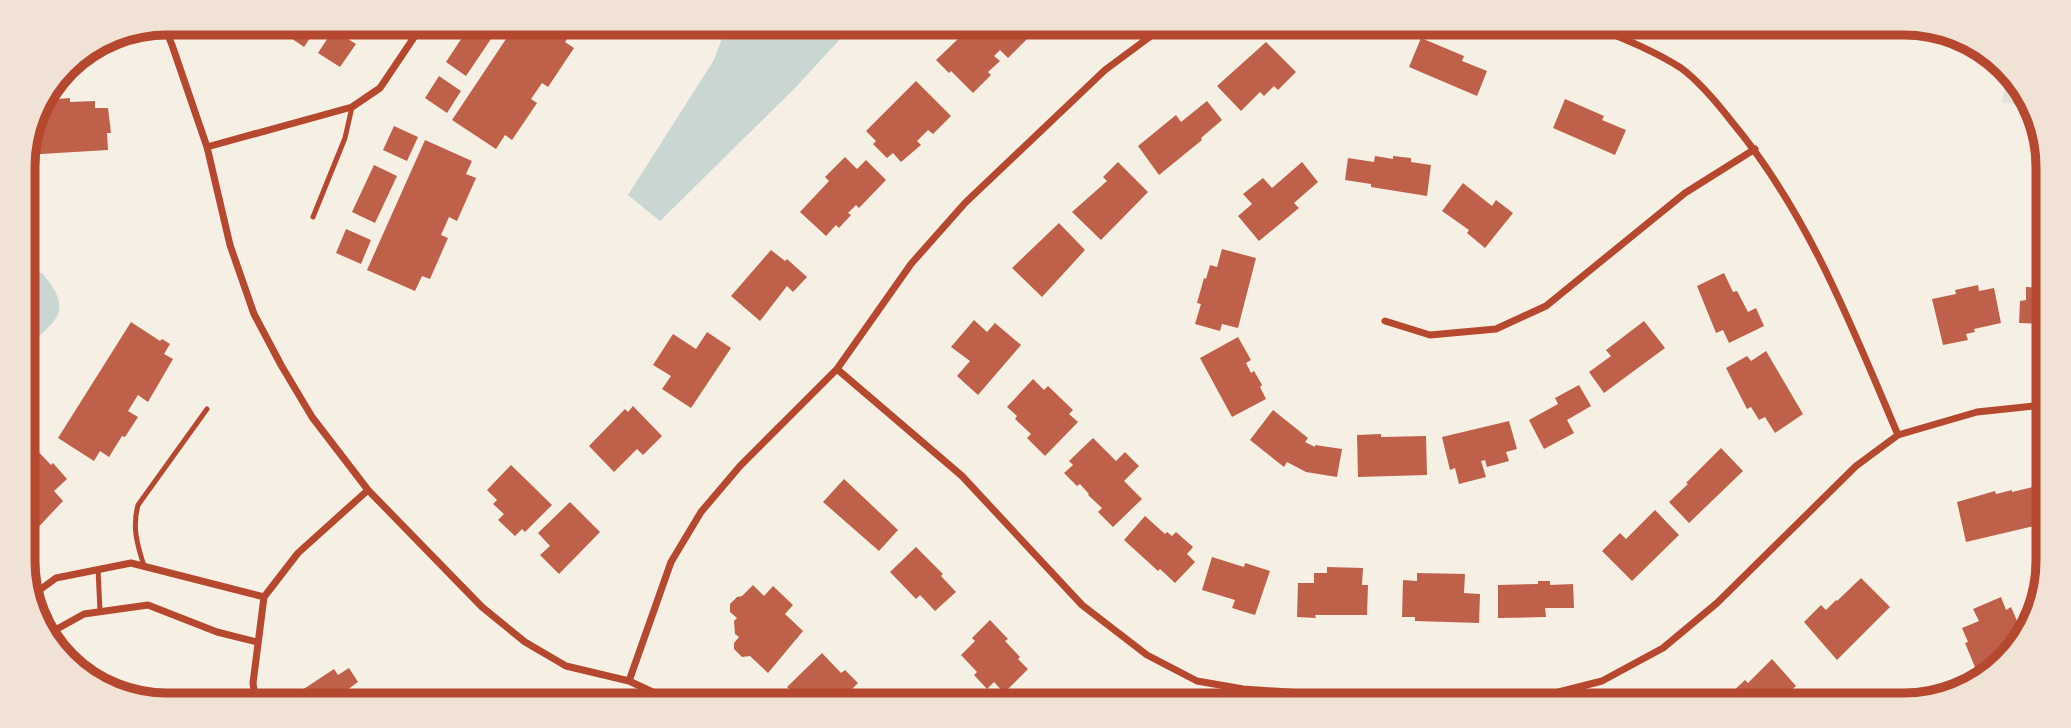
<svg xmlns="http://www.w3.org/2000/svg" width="2071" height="728" font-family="'Varela Round',sans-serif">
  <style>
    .green { fill: #e2e4dc }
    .water { fill: #c9d6d2 }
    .building { fill: #bf614a }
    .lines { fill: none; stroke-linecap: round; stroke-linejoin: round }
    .service { stroke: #b5482f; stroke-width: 5 }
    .minor { stroke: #b5482f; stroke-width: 7 }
    .rim { fill: none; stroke: #b5482f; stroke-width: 9 }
  </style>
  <rect width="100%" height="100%" fill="#f6efe4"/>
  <path class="green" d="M2009,69L2013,72L2029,107L2002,102Z"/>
  <path class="water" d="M727,25L852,26L796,87L660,221L628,195L714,60Z
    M30,272L42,273C76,313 55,320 24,350V275Z"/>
  <path class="building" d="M269,23H320L304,47Z
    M471,24H482L495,33L466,76L446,62Z
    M516,24H564L573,30L565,42L574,48L548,87L542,83L531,99L537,103L512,140L505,135L496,149L452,120Z
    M952,26H984L993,35L1002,26H1016L1028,38L1008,58L1000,50L994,56L1000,61L988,72L991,75L973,93L951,71L949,73L936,60L959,38L950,29Z
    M333,30L356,44L340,67L318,53Z
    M1421,38L1464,56L1462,61L1487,71L1477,96L1409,67Z
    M1266,42L1296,72L1278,90L1274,86L1264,96L1260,92L1241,111L1217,86Z
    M439,76L461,91L447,113L425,98Z
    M916,81L951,116L933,134L928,130L917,141L921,145L901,162L893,153L887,158L873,144L876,141L866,131Z
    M70,98V102L95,101V108H108L111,133H107L108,150L24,155L35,114L45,113L44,100Z
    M1565,99L1604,116L1602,120L1626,130L1615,155L1553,128Z
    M1207,101L1222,120L1201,138L1202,140L1159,175L1138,146L1176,115L1181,122Z
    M394,126L418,137L407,161L383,150Z
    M425,140L472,161L466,174L476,178L457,221L449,217L441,235L448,238L430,279L422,276L415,291L367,270Z
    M1375,156L1393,159V156L1411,158V162L1431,165L1427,196L1371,187V184L1345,180L1348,158L1374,162Z
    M845,157L857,169L866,160L886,180L859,208L856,205L848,213L851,215L839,228L836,225L826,236L800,212L829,181L825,177Z
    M1118,162L1148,192L1101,240L1072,212L1107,181L1103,177Z
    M1302,162L1318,182L1294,203L1299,208L1259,241L1238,216L1252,204L1243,194L1263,178L1272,188Z
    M374,165L397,176L375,223L352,212Z
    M1463,183L1492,206L1496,200L1513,213L1485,248L1467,233L1469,230L1442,211Z
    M1059,223L1085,250L1042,297L1012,268Z
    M346,229L371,240L361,264L336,253Z
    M1222,249L1256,258L1238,328L1222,324L1220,331L1195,324L1201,304L1197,303L1204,278L1206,279L1210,265L1217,267Z
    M771,250L785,261L787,259L807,277L793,292L787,286L760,321L731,296Z
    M1724,273L1733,292L1737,291L1748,312L1756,308L1764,326L1729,343L1723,330L1716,333L1697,286Z
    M1978,285L1979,291L1994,288L2001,323L1974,329L1975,332L1966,334L1968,340L1943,345L1932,299L1956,294L1955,290Z
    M2026,287L2045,288V324L2019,323L2020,301L2026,300Z
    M974,320L987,332L995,323L1021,345L978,395L957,376L970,361L951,347Z
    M1644,321L1665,348L1604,393L1589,372L1611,356L1606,350Z
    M131,322L160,341L162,339L170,344L164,354L173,359L148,402L138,395L128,411L138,417L125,437L122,436L109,457L100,451L94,461L58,438Z
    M707,332L731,348L691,408L662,389L671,376L653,365L673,334L696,349Z
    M1238,337L1251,360L1246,363L1251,373L1254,371L1262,385L1260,387L1266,399L1232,417L1200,358Z
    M1766,351L1803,414L1775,433L1765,417L1759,420L1751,407L1747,409L1726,368L1747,356L1751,361Z
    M1033,379L1044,390L1048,386L1073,410L1069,414L1078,422L1045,456L1027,438L1031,434L1015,419L1017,416L1007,407Z
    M1579,385L1591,406L1567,420L1574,433L1544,449L1529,420L1558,404L1555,398Z
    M633,406L662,436L643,455L637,449L614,472L589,446L625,409L628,412Z
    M1273,410L1308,438L1305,442L1315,447V445L1342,449L1337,477L1306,472L1287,462L1284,467L1250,440Z
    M1509,421L1517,449L1506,452L1509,461L1487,467L1485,460L1481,461L1486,477L1459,484L1455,468L1450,470L1442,437Z
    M1381,434V437L1426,436L1427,475L1358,477L1357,435Z
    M1093,438L1116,461L1125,452L1139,466L1124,481L1142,499L1113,527L1098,512L1102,508L1088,495L1089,494L1080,484L1077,486L1064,473L1073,465L1069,461Z
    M31,444L51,465L53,463L67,479L54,491L63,501L29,537L25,533V451Z
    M1721,448L1743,471L1689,523L1669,502L1688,484L1686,483Z
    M511,465L552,505L525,532L522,529L515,536L498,520L504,514L493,504L497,500L487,490Z
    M844,479L898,530L879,551L823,502Z
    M2042,485V524L1966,542L1957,502L1995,491L1996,494L2012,490V492Z
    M570,502L600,532L559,574L540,555L550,546L538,533Z
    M1655,510L1679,535L1632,581L1602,551L1620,533L1626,539Z
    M1145,516L1165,534L1167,532L1172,536L1176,532L1193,547L1187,554L1195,562L1175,583L1160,569L1158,571L1124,540Z
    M916,547L943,574L941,576L956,592L935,611L920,595L916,599L890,572Z
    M1212,557L1244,567L1245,563L1270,571L1255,615L1232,608L1235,600L1202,590Z
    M1327,567L1363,568L1362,585H1368L1367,615H1315L1316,618L1297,617L1298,583H1314V573H1327Z
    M1417,573L1465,574L1464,593L1480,594L1479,623L1415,621V617H1402L1403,580L1417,581Z
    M1861,578L1890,607L1837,660L1804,622L1821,605L1826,610L1836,600L1837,601Z
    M1538,581H1550V585L1573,584L1574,608H1545L1546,617L1498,618V585L1538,584Z
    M753,585L764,596L773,586L793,605L785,614L803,631L768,673L750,656L742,657L734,649V643L739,637L735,634L734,621L737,618L730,612V604L737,597L742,596Z
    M2001,597L2006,610L2011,607L2021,630L2011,634L2015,643L1992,675L1985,678L1982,669L1977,672L1965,643L1968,642L1962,628L1979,621L1973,609Z
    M990,620L1008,639L1005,641L1020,657L1018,659L1028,669L1004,693L994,682L987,689L974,675L977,672L961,655L975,641L972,638Z
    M822,653L841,673L845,670L858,683L851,690L863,701L801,700L787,687Z
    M1772,659L1796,686L1776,704H1736L1728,696L1745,680L1748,683Z
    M349,668L358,682L347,690L352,698L362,692L366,699L295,698L293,696L334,669L338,675Z
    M1045,694L1057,702L1041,701Z"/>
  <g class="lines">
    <path class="service" d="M313,217L345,138L352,107
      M144,566C137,544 132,527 138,505L207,409
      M98,569L100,611"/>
    <path class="minor" d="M163,23L172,45L207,147L230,245L254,314L281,365L312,417L368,490L482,607L525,642L566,666L629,681L670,700
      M1600,29C1627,40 1656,52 1681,68C1700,82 1718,104 1732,122C1808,213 1852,327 1898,435
      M207,147L352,107L380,88L423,24
      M1385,321L1430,335L1496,329L1546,306L1685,193L1755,149
      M837,369L962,476L1082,605L1147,655L1197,681L1243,689L1392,699L1535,698L1602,681L1663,648L1717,603L1856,466L1898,435L1977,412L2043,405
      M30,597L56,578L131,563L264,597
      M48,634L84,614L148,605L217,632L257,642
      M629,681L671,562L701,512L740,466L837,369L911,264L965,203L1105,70L1163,27
      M255,698L253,683L264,597L298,553L368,490"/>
  </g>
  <path d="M0 0H2071V728H0ZM167 35H1904A132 132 0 0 1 2036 167V561A132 132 0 0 1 1904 693H167A132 132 0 0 1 35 561V167A132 132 0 0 1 167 35Z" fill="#f1e2d6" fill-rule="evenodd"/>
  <path class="rim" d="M167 35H1904A132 132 0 0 1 2036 167V561A132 132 0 0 1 1904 693H167A132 132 0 0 1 35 561V167A132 132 0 0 1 167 35Z"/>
</svg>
